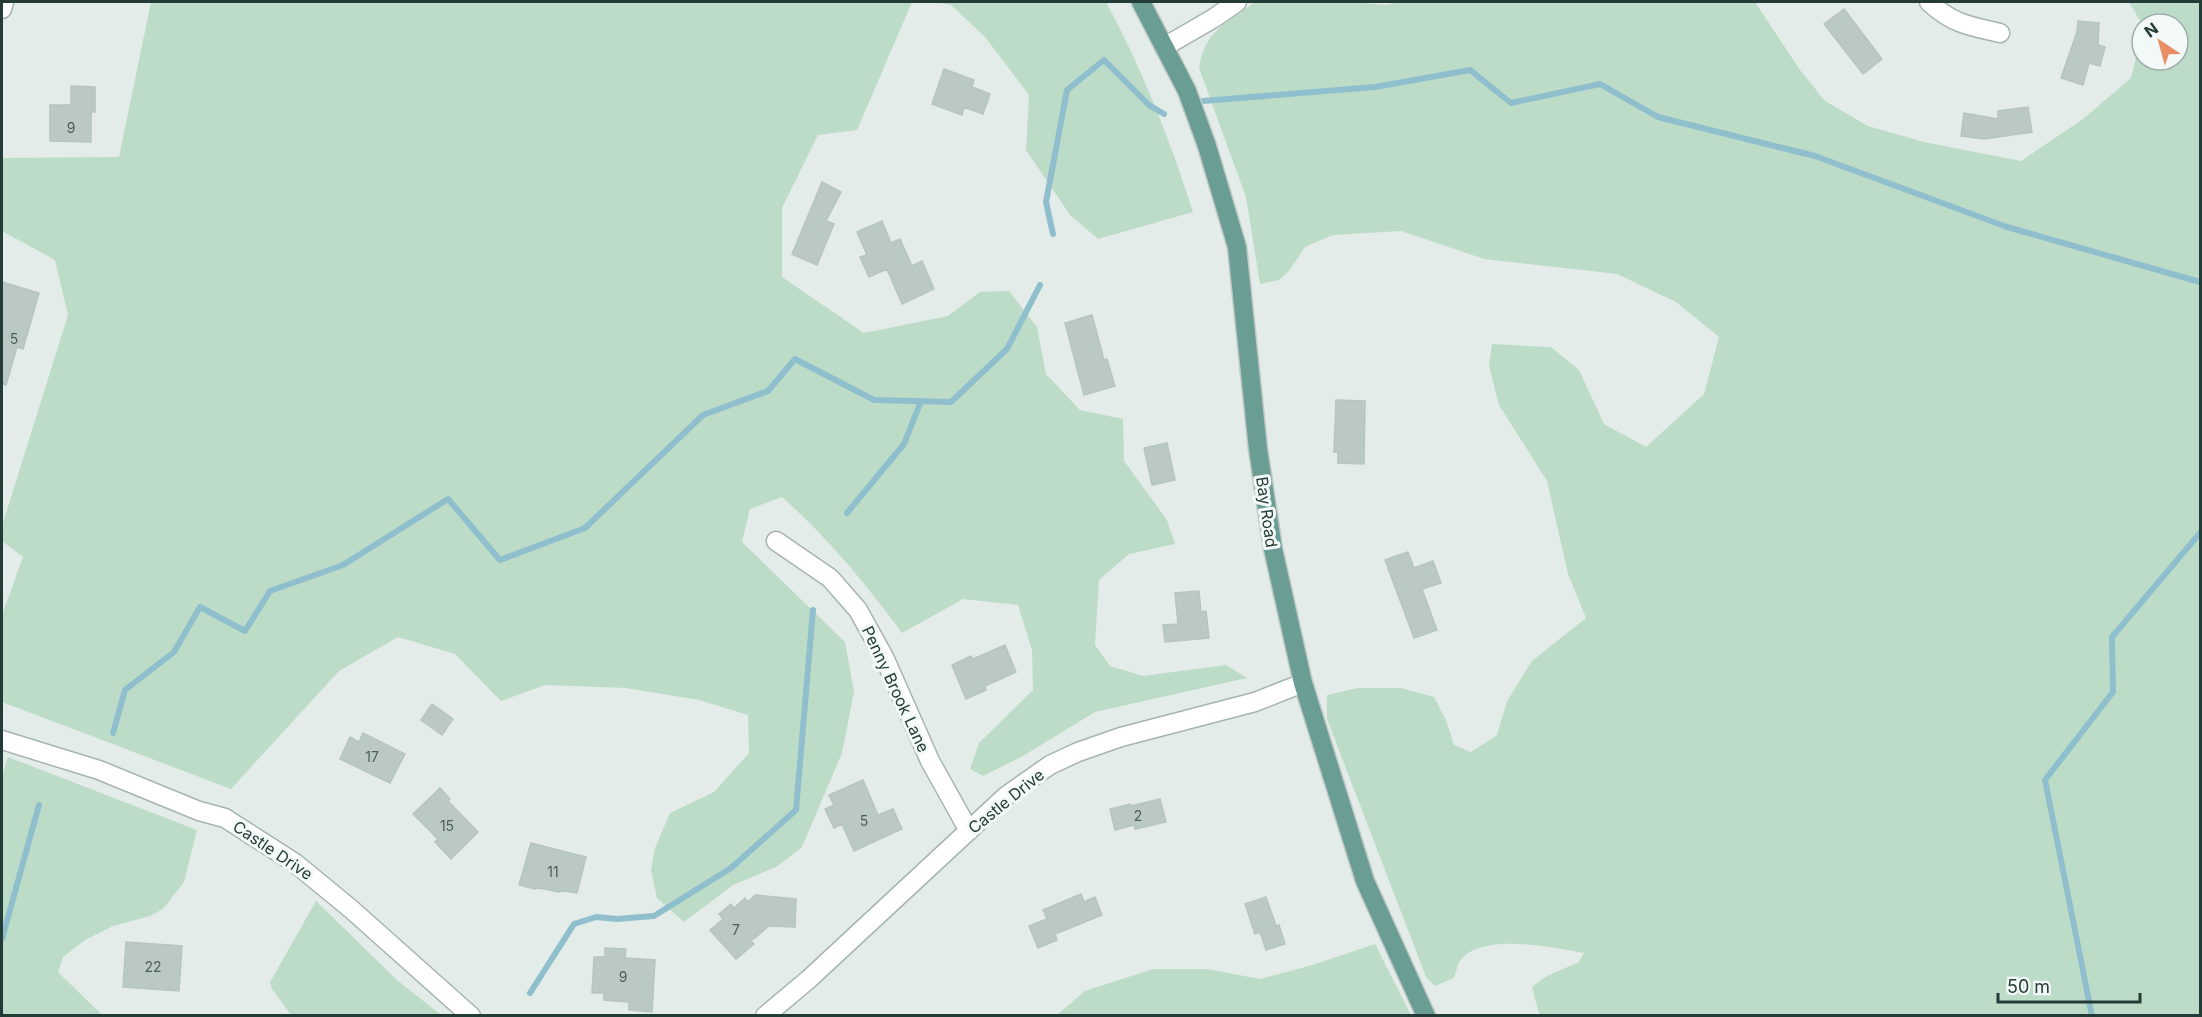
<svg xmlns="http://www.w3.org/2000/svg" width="2202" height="1017" font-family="Inter,sans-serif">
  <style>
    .green { fill: #bddcc8 }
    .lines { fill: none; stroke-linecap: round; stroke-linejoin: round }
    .stream { stroke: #8fbfcd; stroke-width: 6 }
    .building { fill: #bbc9c5; stroke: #b6c5c0; stroke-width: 1.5 }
    .minor-casing { stroke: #a6b4b0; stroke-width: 21 }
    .major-casing { stroke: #c2c8c7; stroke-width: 21 }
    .minor { stroke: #fff; stroke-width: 18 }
    .major { stroke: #6a9e95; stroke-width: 18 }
    .labels { text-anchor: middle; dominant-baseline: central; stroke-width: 6; stroke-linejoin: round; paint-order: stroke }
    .number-label { font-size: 14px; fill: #4a5f5a }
    .street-label { font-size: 16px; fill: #243c37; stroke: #f3f9f6 }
  </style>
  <rect width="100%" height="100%" fill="#e3ece9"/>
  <path class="green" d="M151,2H912L857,130L818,135L782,208V277L864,333L948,316L980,292L1009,291L1037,327L1046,374L1080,410L1123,419L1124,461L1167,520L1175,544L1129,554L1099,580L1095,645L1110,666L1143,676L1226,665L1247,678L1095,712L1023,756L983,776L970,769L979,743L1033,690L1032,650L1018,605L963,599L902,633C866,584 827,537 782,497L750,509L742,542L845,642L854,692L842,753L802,847L778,866L733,885L684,922L657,898L651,870L655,848L670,813L714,792L749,753L748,715L699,700L626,688L545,685L501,701L455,654L398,637L339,671L231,789L2,702V615L23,557L2,541V526L68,315L55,260L2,231V158L119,157Z
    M935,2H1106C1142,68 1170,140 1193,212L1098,239L1070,215L1026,150L1029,95L985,37L951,5Z
    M1255,2H1353L1385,5L1401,2H1755L1800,70L1825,101L1868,126L1924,142L2021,161L2083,119L2131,78L2142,34V60H2178V24H2142L2129,2H2200V1015H1542L1539,1013L1532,987L1545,977L1579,962L1584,953C1555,947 1480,932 1460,961C1457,965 1456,973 1454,978L1435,986L1426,977L1327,719V695L1358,688H1401L1434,697L1446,720L1454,745L1471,752L1497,735L1507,701L1532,661L1586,618L1568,574L1547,481L1499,405L1489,366L1492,344L1551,347L1579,370L1604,424L1646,447L1704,394L1719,337L1676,302L1617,274L1484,259L1401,231L1333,235L1305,247L1289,271L1279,280L1260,284L1246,197L1199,68C1205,30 1227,23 1255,2Z
    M8,757L197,830L184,882L163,909L150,916L113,926L85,940L63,957L58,972L102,1015H2V776Z
    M316,901L397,980L441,1015H291L272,989L270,982Z
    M1375,944L1411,1015H1057L1085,991L1153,969H1207L1260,979L1309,966Z"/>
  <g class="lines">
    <path class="stream" d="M1203,101L1375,87L1470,70L1511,103L1600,84L1658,117L1815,156L2007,227L2200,282
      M1053,234L1046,202L1067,90L1104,60L1149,105L1164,114
      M847,513L904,444L921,401
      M113,733L125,690L174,652L200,607L245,631L270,591L343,565L448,499L500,560L585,528L703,415L768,391L795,359L874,400L951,402L1007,349L1040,285
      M2,939L39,805
      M530,993L574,924L596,917L617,919L654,916L731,868L796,810L813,610
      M2092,1016L2045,780L2113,692L2112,637L2200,533"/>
  </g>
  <path class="building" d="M1844,9L1882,59L1863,74L1824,24Z
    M2078,21L2099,23L2098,45L2105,47L2100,66L2089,63L2083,85L2061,78L2077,32Z
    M944,69L974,80L972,87L990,94L983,114L964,107L962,115L932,104Z
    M71,86L95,87V112H91V142L50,141V105H71Z
    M2028,107L2032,132L1984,139L1961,136L1964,113L1998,119V111Z
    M822,182L841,192L826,221L834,224L817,265L792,254Z
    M882,221L891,243L900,239L912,266L922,261L934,289L902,304L887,269L869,277L860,257L867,255L857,232Z
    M2,282L39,293L23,349L17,347L6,385L2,384Z
    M1092,315L1104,360L1107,359L1115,386L1084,395L1065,323Z
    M1336,400L1365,401L1364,464L1338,463V452H1334Z
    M1167,443L1175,480L1152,485L1144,448Z
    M1408,552L1414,568L1433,561L1441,583L1422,589L1437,630L1414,638L1385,560Z
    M1199,591L1201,612L1206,611L1209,638L1165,642L1163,625L1178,624L1175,593Z
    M1005,645L1016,672L985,686L986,690L966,699L952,665L971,656L973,659Z
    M432,704L453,719L442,735L421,720Z
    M363,733L405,754L390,783L340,759L350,737L359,742Z
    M863,780L878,815L893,809L902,829L854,851L842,824L834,828L825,809L834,805L829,795Z
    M440,788L450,799L448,801L478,832L451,859L435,842L438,839L413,814Z
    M1160,799L1166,822L1135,829L1134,825L1115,830L1110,809L1130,804L1131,806Z
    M531,843L586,857L577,893L565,891L558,892L545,889L535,888V889L519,885Z
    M1081,894L1084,902L1095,897L1102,915L1055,934L1057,940L1038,948L1029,926L1047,919L1043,910Z
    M755,895L796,899L795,927L769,926L751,941L754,944L736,959L710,930L723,919L719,914L731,904L734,908L745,898L748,902Z
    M1266,897L1276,926L1279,925L1285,944L1266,950L1260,932L1255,934L1245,904Z
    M126,942L182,946L179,991L123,987Z
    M605,948L626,949L625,958L655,960L652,1012L629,1010V1002L604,1000V993H592L594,957H605Z"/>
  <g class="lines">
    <g class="minor-casing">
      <path id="minor" d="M1929,2C1953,24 1969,26 2000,33
        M2,9L4,2
        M1164,47L1214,18L1237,2
        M776,541L830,578L858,610L884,657L930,761L969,831
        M2,740L99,770L199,811L225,818L295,863L351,909L471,1016
        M765,1016L809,979L1006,796L1050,765L1078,752L1121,737L1255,702L1303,683"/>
    </g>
    <g class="major-casing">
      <path id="major" d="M1141,2L1187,91L1207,146L1237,247L1258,449L1273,549L1303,683L1365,881L1426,1016"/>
    </g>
    <use href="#minor" class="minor"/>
    <use href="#major" class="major"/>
  </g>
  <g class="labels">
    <g class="number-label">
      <text x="71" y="127">9</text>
      <text x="14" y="338">5</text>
      <text x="372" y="756">17</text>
      <text x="1138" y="815">2</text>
      <text x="864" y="820">5</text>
      <text x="447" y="825">15</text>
      <text x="553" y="871">11</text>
      <text x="736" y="929">7</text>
      <text x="153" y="966">22</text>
      <text x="623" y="976">9</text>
    </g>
    <g class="street-label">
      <text transform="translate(1267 512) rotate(82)">Bay Road</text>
      <text transform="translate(896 689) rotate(65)">Penny Brook Lane</text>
      <text transform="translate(1006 801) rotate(-39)">Castle Drive</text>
      <text transform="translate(273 850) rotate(34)">Castle Drive</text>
    </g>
  </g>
  <rect width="2202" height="1017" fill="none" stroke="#243c37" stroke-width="6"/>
  <g transform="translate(2160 42) rotate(324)"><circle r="28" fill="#f3f9f6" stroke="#a0adaa" stroke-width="1.5"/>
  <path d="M0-4.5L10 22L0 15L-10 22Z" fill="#e98e64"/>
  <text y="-9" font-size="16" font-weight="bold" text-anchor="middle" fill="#243c37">N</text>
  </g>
  <path d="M1998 993v9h142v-9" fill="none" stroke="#243c37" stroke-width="3"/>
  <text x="2007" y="993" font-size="18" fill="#243c37" stroke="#f3f9f6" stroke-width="4.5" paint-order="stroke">50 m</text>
</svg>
